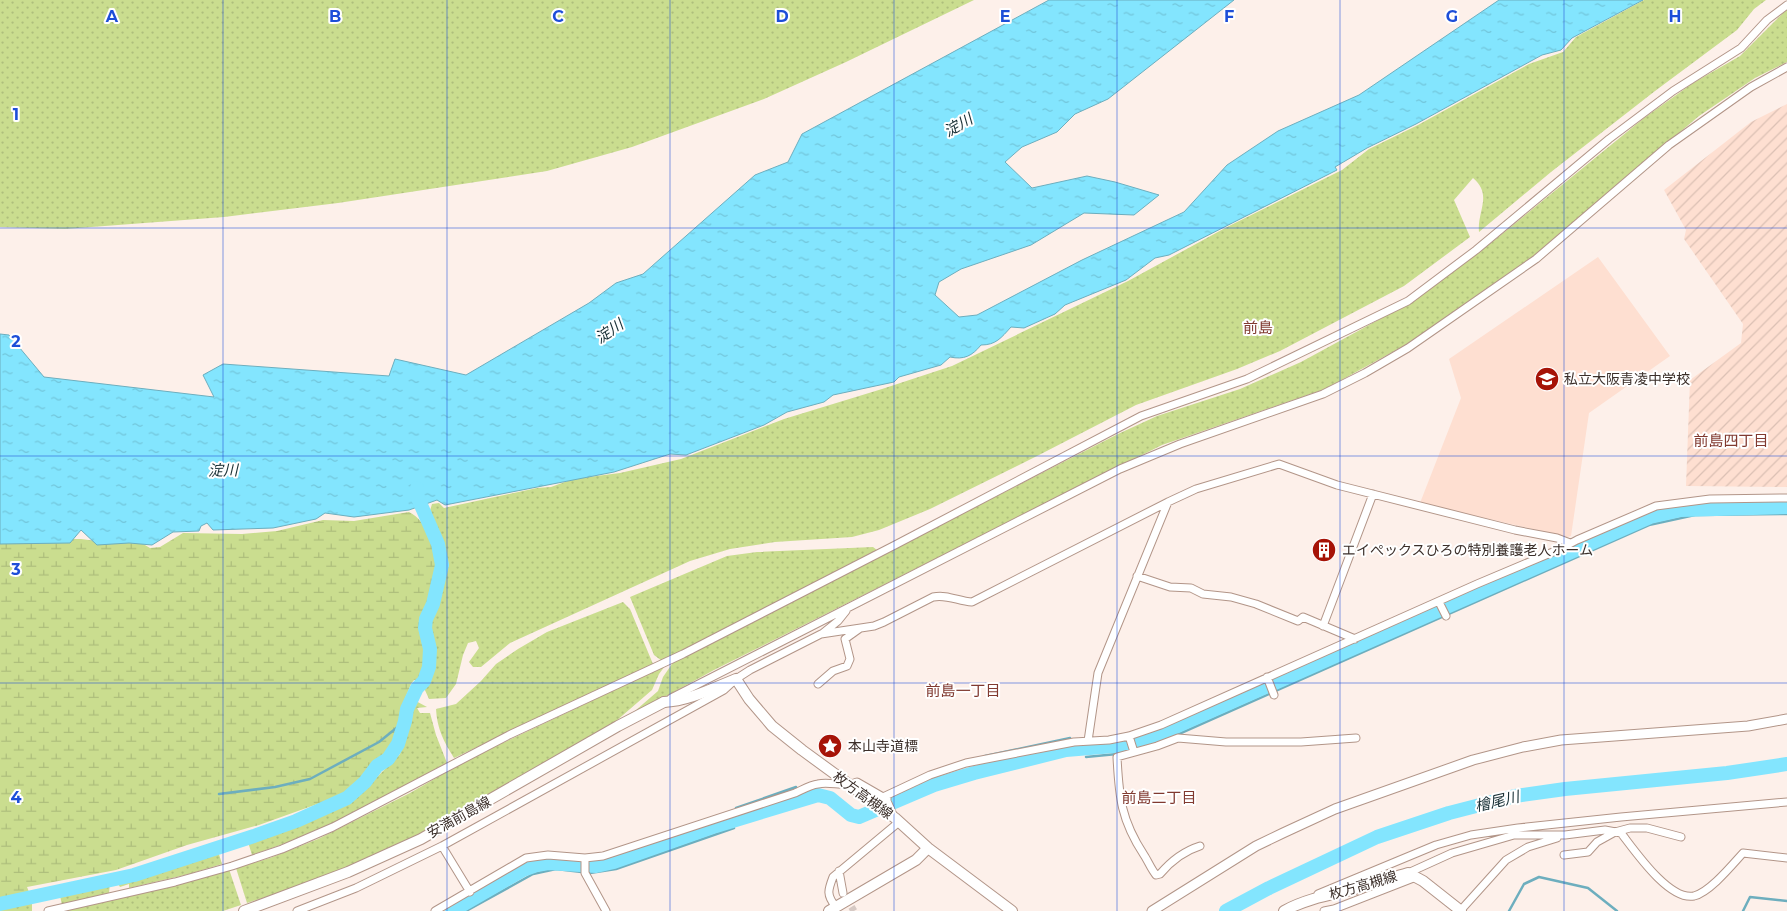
<svg xmlns="http://www.w3.org/2000/svg" width="1787" height="911" font-family="Montserrat,'Noto Sans JP',sans-serif">
  <style>
    .built { fill: #fedfd1 }
    .industrial { fill: url(#industrial-furrows) }
    .grass { fill: url(#grass-dots) }
    .wetland { fill: url(#wetland-marsh) }
    .water { fill: url(#water-ripples); stroke: #6daebe }
    .lines { fill: none; stroke-linecap: round; stroke-linejoin: round }
    .stream { stroke: #6daebe; stroke-width: 2.5 }
    .river { stroke: #83e5fe; stroke-width: 14 }
    .minor-tunnel { stroke: #d6c9c4; stroke-width: 7; stroke-dasharray: 7 3.5; stroke-linecap: butt }
    .minor-casing { stroke: #b29588; stroke-width: 9 }
    .tertiary-casing { stroke: #b29588; stroke-width: 11 }
    .secondary-casing { stroke: #b29588; stroke-width: 12 }
    .primary-casing { stroke: #b29588; stroke-width: 12 }
    .minor { stroke: #fff; stroke-width: 7 }
    .tertiary { stroke: #fff; stroke-width: 9 }
    .secondary { stroke: #fff; stroke-width: 10 }
    .primary { stroke: #fff; stroke-width: 10 }
    .grid { fill: none; stroke: #1d4ed8; stroke-width: 1; stroke-opacity: 0.55 }
    .labels { text-anchor: middle; dominant-baseline: central; stroke-width: 4; stroke-linejoin: round; paint-order: stroke }
    .poi-label { font-size: 14px; fill: #3b2f2a; stroke: #fff; text-anchor: start }
    .street-label { font-size: 14px; fill: #3b2f2a; stroke: #fff }
    .water-label { font-size: 15px; font-style: italic; fill: #182f35; stroke: #fff }
    .neighbourhood-label { font-size: 15px; fill: #813a30; stroke: #fff }
    .grid-label { font-size: 16px; text-anchor: middle; font-weight: bold; fill: #1d4ed8; stroke: #fff; stroke-width: 4; stroke-linejoin: round; paint-order: stroke }
  </style>
  <defs>
    <pattern id="industrial-furrows" width="10" height="10" patternUnits="userSpaceOnUse" patternTransform="scale(1.25)"><rect width="10" height="10" fill="#fedfd1"/><path d="M-1 1l2-2M0 10L10 0M9 11l2-2" fill="none" stroke="#dbc0b4"/></pattern>
    <pattern id="grass-dots" width="8" height="8" patternUnits="userSpaceOnUse" patternTransform="scale(1.25)"><rect width="8" height="8" fill="#cadd8f"/><path d="M2 2h.1M6 6h.1" fill="none" stroke="#aebe7c" stroke-width="1.8" stroke-linecap="round"/></pattern>
    <pattern id="wetland-marsh" width="20" height="14" patternUnits="userSpaceOnUse" patternTransform="scale(1.25)"><rect width="20" height="14" fill="#cadd8f"/><path d="M1 5h8M5 5V1M11 12h8M15 12V8" fill="none" stroke="#aebe7c"/></pattern>
    <pattern id="water-ripples" width="26" height="14" patternUnits="userSpaceOnUse" patternTransform="scale(1.25)"><rect width="26" height="14" fill="#83e5fe"/><path d="M2 4q2-2 4 0t4 0M15 11q2-2 4 0t4 0" fill="none" stroke="#72c5da"/></pattern>
  </defs>
  <rect width="100%" height="100%" fill="#fdf0ea"/>
  <path class="built" d="M1598,257L1670,356L1589,413L1571,536L1567,537L1420,503L1461,398L1449,359Z"/>
  <path class="industrial" d="M1787,104V487L1686,486L1690,380L1741,343L1743,324L1684,239L1686,230L1664,190L1751,122Z"/>
  <path class="grass" d="M0,0H974L846,62L764,99L632,147L547,171L338,203L224,217L65,229L0,227Z
    M1644,0H1766L1754,9L1737,30L1655,91L1551,172L1479,232C1477,211 1493,195 1473,178L1454,200L1470,237L1404,286L1280,351L1237,369L1136,405L1039,455L930,509L879,530L852,537L775,542L730,549L690,561L510,643L481,667H473L469,662L479,648L476,641L468,643L463,655L456,684L446,698L429,699L424,688L433,673V651L430,632V619L445,575V556L435,528V523L429,514L432,504L439,503L444,508L537,488L551,487L573,479L620,473L681,459L784,419L882,389L952,366L1128,281L1227,227L1342,170L1369,149L1418,125L1529,64L1563,52L1576,37Z
    M1787,9V62L1755,78L1699,116L1535,255L1409,343L1325,389L1162,445L714,670L628,717L658,691L663,677L674,661L1118,434L1157,416L1240,389L1301,362L1391,313L1439,282L1496,239L1644,118L1693,83L1740,56Z
    M873,547L877,550L662,661L654,655L630,597L727,556L757,552Z
    M623,602L630,609L653,664L454,758C444,742 437,729 436,709L456,704L481,681L496,664L518,649L547,632Z
    M665,666L659,674L652,690L608,728L423,833L360,863L296,887L247,903L236,868L270,858L318,839L410,793L469,759Z
    M414,700L427,707L417,708L420,713H430L436,735L447,763L342,819L297,839L252,855L248,842L308,820L349,800L377,777L400,754L409,724V704Z
    M218,851L222,864L189,874L129,888V884L120,887L117,882Z
    M229,869L241,905L223,911H65L161,889Z
    M110,883L109,893L62,905L59,891Z
    M32,898V911H0V905Z"/>
  <path class="wetland" d="M409,512C436,526 441,570 432,596C428,607 420,615 420,628C420,636 424,642 427,650C431,658 424,671 421,680H414L411,684L401,708L399,733L391,754L374,763L348,793L259,825L187,845L116,870L27,887L29,892L0,899V539H81L96,541L133,538L150,548L160,547L183,533L242,534L277,531L323,520L354,521Z"/>
  <path class="water" d="M1049,0H1234L1108,99L1075,114L1057,132L1022,147L1005,162L1032,188L1087,176L1115,182L1159,195L1134,215L1084,213L1031,245L961,269L939,282L935,295L959,317L977,315L1082,260L1184,212L1227,165L1278,131L1359,95L1499,0H1643L1572,38L1561,50L1542,55L1416,124L1367,148L1335,167L1337,170L1169,255L1155,258L1126,280L1065,305L1055,314L1024,328L1011,327C1001,338 996,345 981,345C972,356 964,360 950,357L941,365L899,377L894,382L833,395L824,402L787,412L764,425L686,455L670,454L614,472L445,505L437,500L409,510L354,517L325,513L316,519L273,528L213,530L207,523L201,526L199,531L173,532L152,545L129,543L97,545L81,530L70,543L0,544V334L9,335L44,377L214,397L203,375L223,364L389,376L395,359L466,375L589,303L616,283L643,274L755,175L788,162L802,134Z"/>
  <g class="lines">
    <path class="stream" d="M1172,737L1649,525L1695,515L1787,514
      M985,756L1070,738
      M1086,757L1117,754
      M219,794L275,787L310,779L379,742L405,721
      M736,808L796,787
      M466,911L533,874L556,869L590,873L616,869L734,828
      M1509,911L1524,884L1539,877L1588,888L1617,911
      M1743,911L1750,897L1787,901"/>
    <path class="river" d="M0,904L134,875L254,836L296,821L347,798L365,782L377,766L388,759L398,744L405,721L407,709L417,688L424,681L429,667L430,649L425,628L426,619L433,604L442,565L438,544L417,496V488
      M452,911L523,870L537,865L548,863L596,866L614,862L716,826L818,795L830,798L851,815L859,817L934,785L974,773L1066,750L1126,745L1148,739L1650,517L1681,510L1787,507
      M1226,911L1269,888L1377,837L1449,813L1515,796L1565,789L1727,773L1787,764"/>
    <path class="minor-tunnel" d="M846,898L854,911"/>
    <g class="minor-casing">
      <path id="minor" d="M1137,576L1170,587L1191,588L1203,594L1231,597L1256,604L1298,621L1303,617L1355,639
        M1439,602L1446,616
        M1323,626L1373,494
        M823,633L838,621L846,611
        M1267,677L1274,695
        M818,684L833,671L847,666L850,659L845,639L859,629
        M671,698L1120,469L1180,444L1323,394L1365,373L1408,348L1536,259L1669,145L1751,87L1787,67
        M1129,736L1134,752
        M1088,741L1098,673L1168,502
        M887,796V801L894,817
        M442,846L470,892
        M1200,846C1184,851 1171,861 1160,874L1156,875C1151,869 1148,861 1144,855C1121,820 1119,797 1117,757L1157,746L1178,738L1226,742H1301L1356,738
        M1564,855L1588,852L1597,842L1615,832L1630,828H1647L1681,837
        M585,858V873L606,911
        M839,871L843,893
        M1408,873L1452,853L1514,835H1565L1605,830L1621,833C1635,851 1669,901 1694,896C1710,892 1732,865 1743,853L1787,858
        M1318,894L1436,845L1471,835L1518,828L1621,817L1787,802
        M836,907C826,895 828,890 833,877L899,822
        M48,911L175,882L232,866L282,849L333,827L509,735L683,654L895,545L1141,416L1247,379L1408,301L1476,250L1609,139L1673,91L1741,48L1767,20L1787,5
        M297,911L356,888L442,846L724,690L736,679L750,670L821,634L874,626L884,622L933,597C947,594 958,601 972,602L1168,502L1196,489L1279,464L1337,485L1515,530L1557,538L1570,543
        M435,911L526,858L548,855L585,858L603,856L795,793C802,790 810,785 818,784C831,781 845,788 857,782L883,797L930,775L966,763L1074,742L1109,740L1129,736L1161,725L1477,584L1560,549L1577,540L1656,506L1710,499L1787,498
        M1324,911L1334,909L1416,877
        M1460,911L1506,860L1528,847L1557,838"/>
    </g>
    <g class="tertiary-casing">
      <path id="tertiary" d="M1152,911L1256,846L1283,833L1335,809L1473,760L1523,747L1561,740L1748,726L1787,719"/>
    </g>
    <g class="secondary-casing">
      <path id="secondary" d="M244,911L348,872L421,839L618,726L664,702"/>
    </g>
    <g class="primary-casing">
      <path id="primary" d="M664,702C689,701 713,688 736,679L749,699L772,726L802,750L895,818L928,848L1012,911
        M829,911L916,860L928,848
        M1284,911C1309,897 1337,894 1363,887C1379,883 1393,877 1408,873L1423,881L1461,911"/>
    </g>
    <use href="#minor" class="minor"/>
    <use href="#tertiary" class="tertiary"/>
    <use href="#secondary" class="secondary"/>
    <use href="#primary" class="primary"/>
  </g>
  <path class="grid" d="M223,0V911M447,0V911M670,0V911M894,0V911M1117,0V911M1340,0V911M1564,0V911M0,228H1787M0,456H1787M0,683H1787"/>
  <defs>
    <g id="school-disc" transform="scale(1.25)"><circle r="9.5" fill="#a61307" stroke="#fff"/><path d="M0-5L7-2L0 1L-7-2ZM-4 1L0 2.5L4 1V4Q0 6-4 4Z" fill="#fff"/></g>
    <g id="building-disc" transform="scale(1.25)"><circle r="9.5" fill="#a61307" stroke="#fff"/><path d="M-4-6H4V6H1V3H-1V6H-4ZM-2.5-4.3h1.7v1.8h-1.7ZM.8-4.3h1.7v1.8H.8ZM-2.5-1h1.7V.8h-1.7ZM.8-1h1.7V.8H.8Z" fill="#fff"/></g>
    <g id="sight-disc" transform="scale(1.25)"><circle r="9.5" fill="#a61307" stroke="#fff"/><path d="M0-6L1.8-2.2L6-1.7L2.9 1.2L3.7 5.4L0 3.3L-3.7 5.4L-2.9 1.2L-6-1.7L-1.8-2.2Z" fill="#fff"/></g>
  </defs>
  <g fill-rule="evenodd">
    <use href="#school-disc" x="1547" y="379"/>
    <use href="#building-disc" x="1324" y="550"/>
    <use href="#sight-disc" x="830" y="746"/>
  </g>
  <g class="labels">
    <g class="poi-label">
      <text x="1564" y="379">私立大阪青凌中学校</text>
      <text x="1342" y="550">エイぺックスひろの特別養護老人ホーム</text>
      <text x="848" y="746">本山寺道標</text>
    </g>
    <g class="street-label">
      <text transform="translate(863 795) rotate(36)">枚方高槻線</text>
      <text transform="translate(459 817) rotate(-29)">安満前島線</text>
      <text transform="translate(1363 885) rotate(-16)">枚方高槻線</text>
    </g>
    <g class="water-label">
      <text transform="translate(958 125) rotate(-30)">淀川</text>
      <text transform="translate(609 331) rotate(-34)">淀川</text>
      <text transform="translate(223 470) rotate(-1)">淀川</text>
      <text transform="translate(1497 801) rotate(-13)">檜尾川</text>
    </g>
    <g class="neighbourhood-label">
      <text x="1258" y="327">前島</text>
      <text x="1731" y="440">前島四丁目</text>
      <text x="963" y="690">前島一丁目</text>
      <text x="1159" y="797">前島二丁目</text>
    </g>
  </g>
  <g class="grid-label">
    <text x="112" y="22">A</text>
    <text x="335" y="22">B</text>
    <text x="558" y="22">C</text>
    <text x="782" y="22">D</text>
    <text x="1005" y="22">E</text>
    <text x="1229" y="22">F</text>
    <text x="1452" y="22">G</text>
    <text x="1675" y="22">H</text>
    <text x="16" y="120">1</text>
    <text x="16" y="347">2</text>
    <text x="16" y="575">3</text>
    <text x="16" y="803">4</text>
  </g>
</svg>
